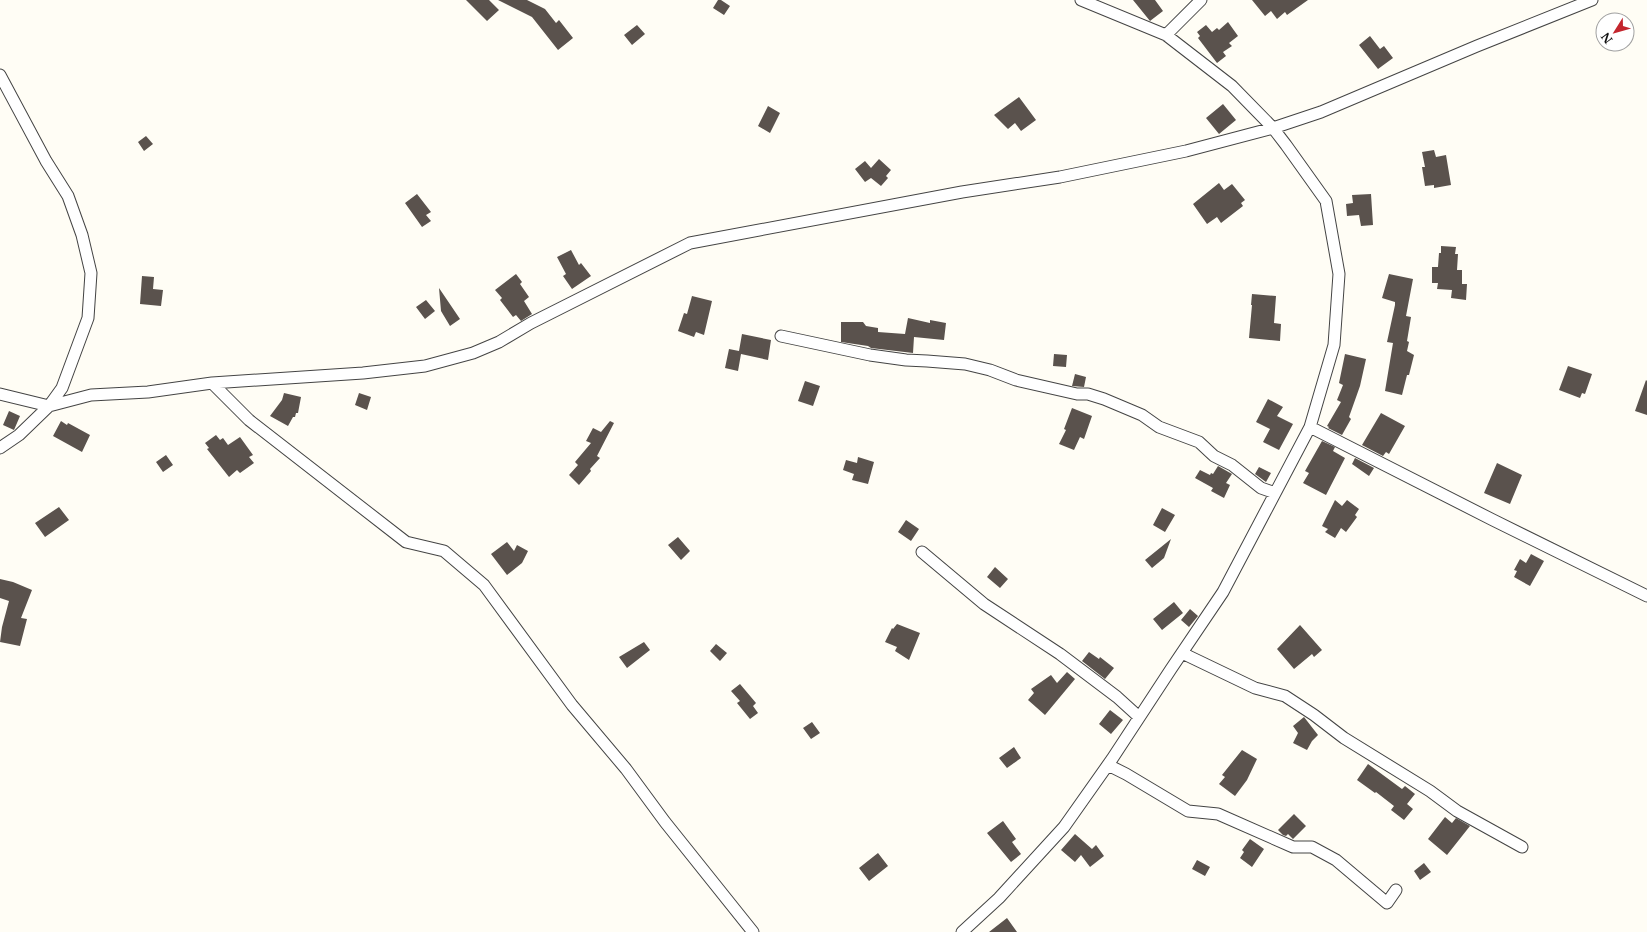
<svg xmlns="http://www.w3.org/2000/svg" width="1647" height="932" font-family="'Libre Baskerville',serif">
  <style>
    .building { fill: #5a524d }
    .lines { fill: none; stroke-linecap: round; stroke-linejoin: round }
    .minor-casing { stroke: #444; stroke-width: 13 }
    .minor { stroke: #fff; stroke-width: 11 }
  </style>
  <rect width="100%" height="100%" fill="#fffdf5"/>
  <path class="building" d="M466,0H489L499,10L487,21Z
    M498,0H527L545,9L556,23L559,20L573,38L558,50L532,17Z
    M718,0H721L730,6L724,15L713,8Z
    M1133,0H1155L1163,11L1150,21Z
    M1252,0H1308L1287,15L1285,12L1277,19L1271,11L1265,16Z
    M1228,22L1238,36L1229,43L1232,46L1223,52L1226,56L1217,63L1198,38L1200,36L1197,32L1206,25L1212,32L1217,28L1219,30Z
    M637,25L645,34L632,45L624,35Z
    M1370,36L1380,49L1384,46L1393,58L1378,69L1359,45Z
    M1019,97L1036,120L1021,131L1015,123L1008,129L994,115Z
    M1223,104L1236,120L1219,134L1206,118Z
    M768,106L780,113L770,133L758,126Z
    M146,136L153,144L144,151L138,142Z
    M1434,150L1436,157L1446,155L1451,185L1434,188V185L1425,186L1422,167H1425L1422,152Z
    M879,159L891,170L886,176L888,178L881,186L871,178L865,182L855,169L865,161L871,168Z
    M1219,183L1224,190L1232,184L1245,200L1241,203L1243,206L1221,223L1217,217L1207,224L1193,204Z
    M417,194L431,212L426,215L431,221L422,227L405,203Z
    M1371,194L1373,225L1361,226L1359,215L1347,216L1346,204L1353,203L1352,195Z
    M1441,246L1456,247L1455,254H1458L1457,270H1462V284H1467L1466,300L1451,298L1452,290L1437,289L1438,283H1432V267H1438L1439,253H1441Z
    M571,250L579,265L581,263L591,276L572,289L563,276L566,274L557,257Z
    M516,274L522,282L520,284L529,297L524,301L532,314L521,321L516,315L513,317L500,300L502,298L495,290Z
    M1389,274L1413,279L1406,316L1411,317L1407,341L1409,342L1407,351L1414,355L1409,375H1407L1402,395L1385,391L1393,343L1387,342L1395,305V302L1382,298Z
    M142,276L154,277L153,289L163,290L161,306L140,304Z
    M439,288L460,319L450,326L441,311Z
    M1252,294L1276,296L1274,323L1281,324L1280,341L1249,338L1252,305H1251Z
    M692,296L712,301L704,335L696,332L694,337L678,331L684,313L687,314Z
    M426,300L435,311L425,319L416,307Z
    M908,318L930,323V320L946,323L944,340L914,337L913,353L871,348L868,346L841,342V322H863L866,326L878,328V332L905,334Z
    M742,334L771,340L768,360L741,354L738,371L725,368L729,349L739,351Z
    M1054,354L1067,355L1066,367L1053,366Z
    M1345,354L1366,359L1360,386L1349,417L1351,419L1342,435L1328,428L1329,427L1327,426L1341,402L1337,400L1343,385L1339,383Z
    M1568,366L1592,374L1585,394L1582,393L1580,398L1559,390Z
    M1075,374L1086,377L1084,387L1072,386Z
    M1646,380L1647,381V415L1635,411Z
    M805,381L820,386L813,406L798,401Z
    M284,393L301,397L298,413H296L295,417H293L288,426L270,416L282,400Z
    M359,393L371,397L367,410L355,405Z
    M1268,399L1283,407L1277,416L1293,424L1279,450L1263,442L1270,429L1256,422Z
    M1072,408L1092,416L1084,439L1080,437L1074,450L1059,444L1066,430L1064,429Z
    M9,411L20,416L14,430L3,425Z
    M1381,413L1405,426L1389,454L1386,452L1383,456L1362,445Z
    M61,421L67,425L68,423L90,435L82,452L53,436Z
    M610,421L614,423L597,456L600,458L590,469L591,471L579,485L569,475L578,465L575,462L591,443L586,441L593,428L601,432Z
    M216,435L220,440L223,438L228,445L240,437L253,455L249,457L254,463L240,473L237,470L229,477L207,449L209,448L205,443Z
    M1322,441L1335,447L1333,451L1345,458L1326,495L1303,483L1309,473L1305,471Z
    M166,455L173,465L163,472L156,462Z
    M858,457L874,462L868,484L852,480L854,474L843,470L846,460L857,463Z
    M1355,458L1374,468L1369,476L1352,464Z
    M1497,463L1522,475L1510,504L1484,493Z
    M1218,466L1232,474L1226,483L1230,485L1224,498L1211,491L1213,488L1195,478L1200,470L1210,475L1211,473L1213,474Z
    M1259,467L1271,473L1266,482L1255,474Z
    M1335,500L1342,506L1347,500L1359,509L1355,515L1357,517L1346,532L1341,528L1335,538L1325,532L1328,529L1322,526Z
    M59,507L69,520L45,537L35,523Z
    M1162,508L1175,515L1165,532L1153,525Z
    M906,520L919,529L911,541L898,532Z
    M678,537L690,551L681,560L668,545Z
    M1171,539L1164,558L1152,568L1145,560Z
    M507,542L514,551L517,545L528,551L522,563L507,575L491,554Z
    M1531,554L1544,561L1530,586L1514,577L1517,571L1514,570L1520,559L1526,563Z
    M995,567L1008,579L1000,588L987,577Z
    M0,579L13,582L32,590L21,618L27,619L20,646L0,642L2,627L9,601L0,598Z
    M1174,602L1183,613L1162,630L1153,619Z
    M1190,609L1198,616L1189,627L1181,620Z
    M897,624L920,633L909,660L895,651L897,647L885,642L892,628L893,629Z
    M1300,625L1322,650L1314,657L1312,654L1294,669L1277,649Z
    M644,642L650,650L627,668L619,657Z
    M716,644L727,653L720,661L710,651Z
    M1089,652L1099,659L1100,657L1114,668L1105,679L1082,661Z
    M1067,672L1075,679L1045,715L1028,700L1034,693L1031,689L1051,675L1057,683Z
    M740,684L756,703L753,706L758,713L750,719L737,703L740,701L731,691Z
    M1110,710L1123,720L1111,734L1099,724Z
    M1304,717L1318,735L1312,741L1307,750L1293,743L1298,733L1293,726Z
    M812,722L820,733L811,739L803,728Z
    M1014,747L1021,758L1007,768L999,758Z
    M1242,750L1257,759L1247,780L1235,796L1219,784L1225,777L1222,775Z
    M1368,764L1402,789L1405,786L1415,794L1407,804L1413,809L1404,820L1391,810L1394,806L1376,792L1375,793L1357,780Z
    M1294,814L1306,826L1293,839L1288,834L1286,836L1283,835L1278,830Z
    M1445,817L1452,823L1456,818L1470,826L1447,855L1428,839Z
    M1003,821L1016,839L1012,842L1021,854L1011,862L987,833Z
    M1075,834L1092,849L1096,845L1104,856L1090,867L1081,855L1075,862L1061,850Z
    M1250,839L1264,849L1252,867L1240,858L1244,852L1242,850Z
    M878,853L888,866L869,881L859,868Z
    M1197,860L1210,867L1205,876L1192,869Z
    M1424,863L1431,872L1420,880L1414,871Z
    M1007,918L1017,932H989Z"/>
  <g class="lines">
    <g class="minor-casing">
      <path id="minor" d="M1166,35L1201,0
        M0,75L46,161L68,196L82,235L91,273L88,318L62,388L49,406L19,435L0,448
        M781,336L870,355L906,360L927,361L965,364L990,370L1016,380L1077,394H1088L1104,399L1142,415L1159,427L1199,442L1214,456L1232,465L1261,488L1275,493
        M212,383L249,420L406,542L444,551L484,585L572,705L626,769L665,822L753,932
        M0,394L49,406L91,395L148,392L212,383L363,373L425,366L473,353L499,342L531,323L690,243L962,192L1060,177L1186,151L1273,128L1321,112L1477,46L1592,0
        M1310,427L1493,520L1647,596
        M922,552L984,604L1060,654L1117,697L1139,717
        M1182,653L1255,688L1285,696L1314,715L1344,738L1430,791L1457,811L1522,847
        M1108,765L1126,774L1188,811L1218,814L1293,847H1312L1336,860L1387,903L1396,890
        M962,932L999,898L1064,827L1112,759L1171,669L1223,592L1310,427L1334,345L1339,274L1326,201L1286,145L1273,128L1232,86L1166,35L1081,0"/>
    </g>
    <use href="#minor" class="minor"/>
  </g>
  <g transform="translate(1615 32) rotate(233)"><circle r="19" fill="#ffffff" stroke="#a0a0a0"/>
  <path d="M0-3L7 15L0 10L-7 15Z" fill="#c4262e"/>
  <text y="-6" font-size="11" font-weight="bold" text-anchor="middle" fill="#111111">N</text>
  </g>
</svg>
